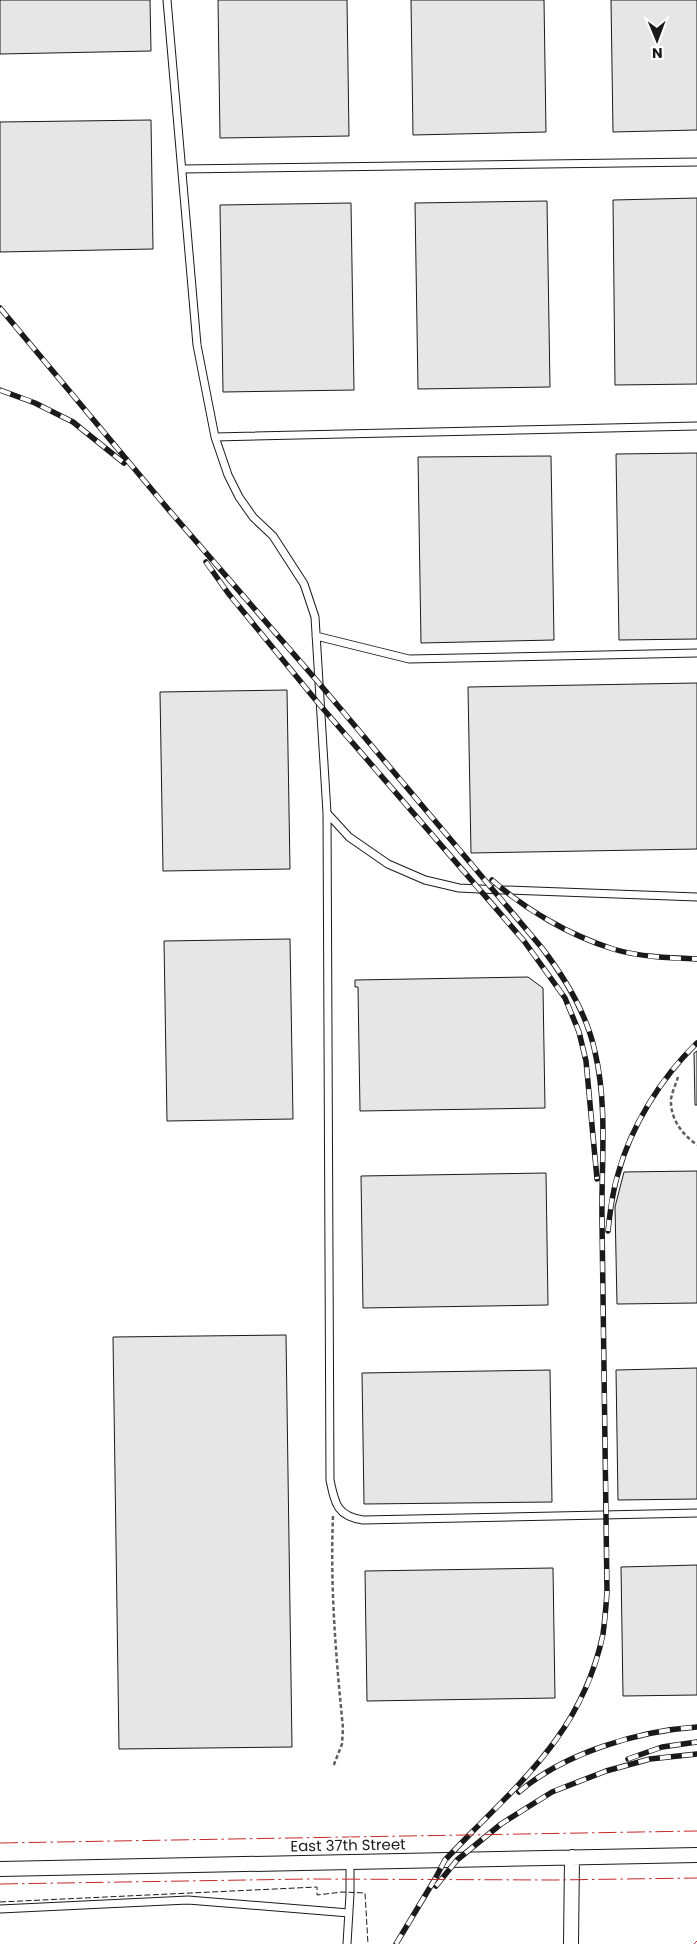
<svg xmlns="http://www.w3.org/2000/svg" width="697" height="1944" font-family="Poppins,sans-serif">
  <style>
    .building { fill: #e6e6e6; stroke: #1a1a1a }
    .lines { fill: none; stroke-linecap: round; stroke-linejoin: round }
    .service-casing { stroke: #1a1a1a; stroke-width: 9 }
    .minor-casing { stroke: #1a1a1a; stroke-width: 16 }
    .path { stroke: #5f5f5f; stroke-width: 2.5; stroke-dasharray: 4 2.5; stroke-linecap: butt }
    .service { stroke: #fff; stroke-width: 7 }
    .minor { stroke: #fff; stroke-width: 14 }
    .rail-casing { stroke: #1a1a1a; stroke-width: 5.5 }
    .rail { stroke: #fff; stroke-width: 4; stroke-dasharray: 11; stroke-linecap: butt }
    .fence { stroke: #1a1a1a; stroke-width: 1; stroke-dasharray: 6 2.5; stroke-linecap: butt }
    .power { stroke: #c62828; stroke-width: 1; stroke-dasharray: 18 4 2.5 4; stroke-linecap: butt }
    .labels { text-anchor: middle; dominant-baseline: central; stroke-width: 4; stroke-linejoin: round; paint-order: stroke }
    .street-label { font-size: 15px; fill: #1a1a1a; stroke: #fff }
  </style>
  <rect width="100%" height="100%" fill="#fff"/>
  <path class="building" d="M0,0H150L151,51L0,54Z
    M218,0H347L349,136L220,138Z
    M411,0H544L546,132L413,135Z
    M611,0H697V130L613,132Z
    M151,120L153,249L0,252V122Z
    M697,198V384L615,385L613,200Z
    M547,201L550,387L418,389L415,203Z
    M351,203L354,390L223,392L220,205Z
    M697,453V639L619,640L616,454Z
    M551,456L554,640L421,643L418,457Z
    M697,683V849L471,853L468,687Z
    M287,690L290,869L163,871L160,692Z
    M290,939L293,1119L167,1121L164,941Z
    M528,977L543,988L545,1108L360,1111L358,987H355V980Z
    M697,1051V1105H695L694,1053Z
    M697,1171V1303L617,1304L615,1207L624,1172Z
    M546,1173L548,1305L363,1308L361,1176Z
    M286,1335L292,1747L119,1749L113,1337Z
    M697,1368V1499L618,1500L616,1370Z
    M550,1370L552,1502L364,1504L362,1373Z
    M697,1565V1695L623,1696L621,1567Z
    M553,1568L555,1698L367,1701L365,1571Z"/>
  <g class="lines">
    <g class="service-casing">
      <path id="service" d="M167,0L197,345L215,437L228,475L239,497L253,517L273,536L304,584L315,617L327,813L330,1480C335,1504 337,1516 363,1520L697,1513
        M182,169L697,162
        M215,437L697,426
        M316,636L409,659L697,653
        M327,813L349,837L388,864L425,880L459,888L479,889L697,897
        M0,1909L188,1900L349,1913
        M347,1944L350,1894V1862"/>
    </g>
    <g class="minor-casing">
      <path id="minor" d="M0,1869L697,1855
        M571,1944L572,1857"/>
    </g>
    <path class="path" d="M678,1077C676,1084 672,1092 671,1099C670,1119 682,1134 697,1145
      M333,1516C330,1587 336,1658 343,1728L342,1744L333,1767"/>
    <use href="#service" class="service"/>
    <use href="#minor" class="minor"/>
    <g class="rail-casing">
      <path id="rail" d="M0,308L168,509L318,682L542,948C565,978 587,1014 595,1052C608,1107 601,1165 602,1221C603,1345 606,1468 607,1592C606,1606 605,1620 603,1634C584,1724 531,1773 469,1835
        M0,390L35,403L73,422L124,463
        M206,562L228,593L319,704L524,941L565,998L579,1032L586,1061L597,1179
        M492,880C526,910 569,935 613,949C640,957 669,958 697,959
        M608,1231C610,1212 612,1193 618,1174C631,1126 661,1078 697,1043
        M628,1759L662,1747L697,1742
        M519,1792C564,1753 638,1731 697,1727
        M436,1886L457,1860L501,1824L552,1792L606,1771L650,1759L697,1754
        M396,1944L435,1879L445,1860L473,1831"/>
    </g>
    <use href="#rail" class="rail"/>
    <path class="fence" d="M0,1902L317,1887V1895L342,1892L365,1893L368,1944"/>
    <path class="power" d="M0,1843L697,1831
      M0,1884L308,1879L554,1880L697,1878
      M694,1944L697,1941"/>
  </g>
  <g class="labels">
    <g class="street-label">
      <text transform="translate(348 1845) rotate(-1)">East 37th Street</text>
    </g>
  </g>
  <g transform="translate(657 40) rotate(179)" stroke="#ffffff" stroke-width="4" paint-order="stroke">
  <path d="M0-4L9 19L0 12L-9 19Z" fill="#1a1a1a"/>
  <text y="-8" font-size="14" font-weight="bold" text-anchor="middle" fill="#1a1a1a">N</text>
  </g>
</svg>
